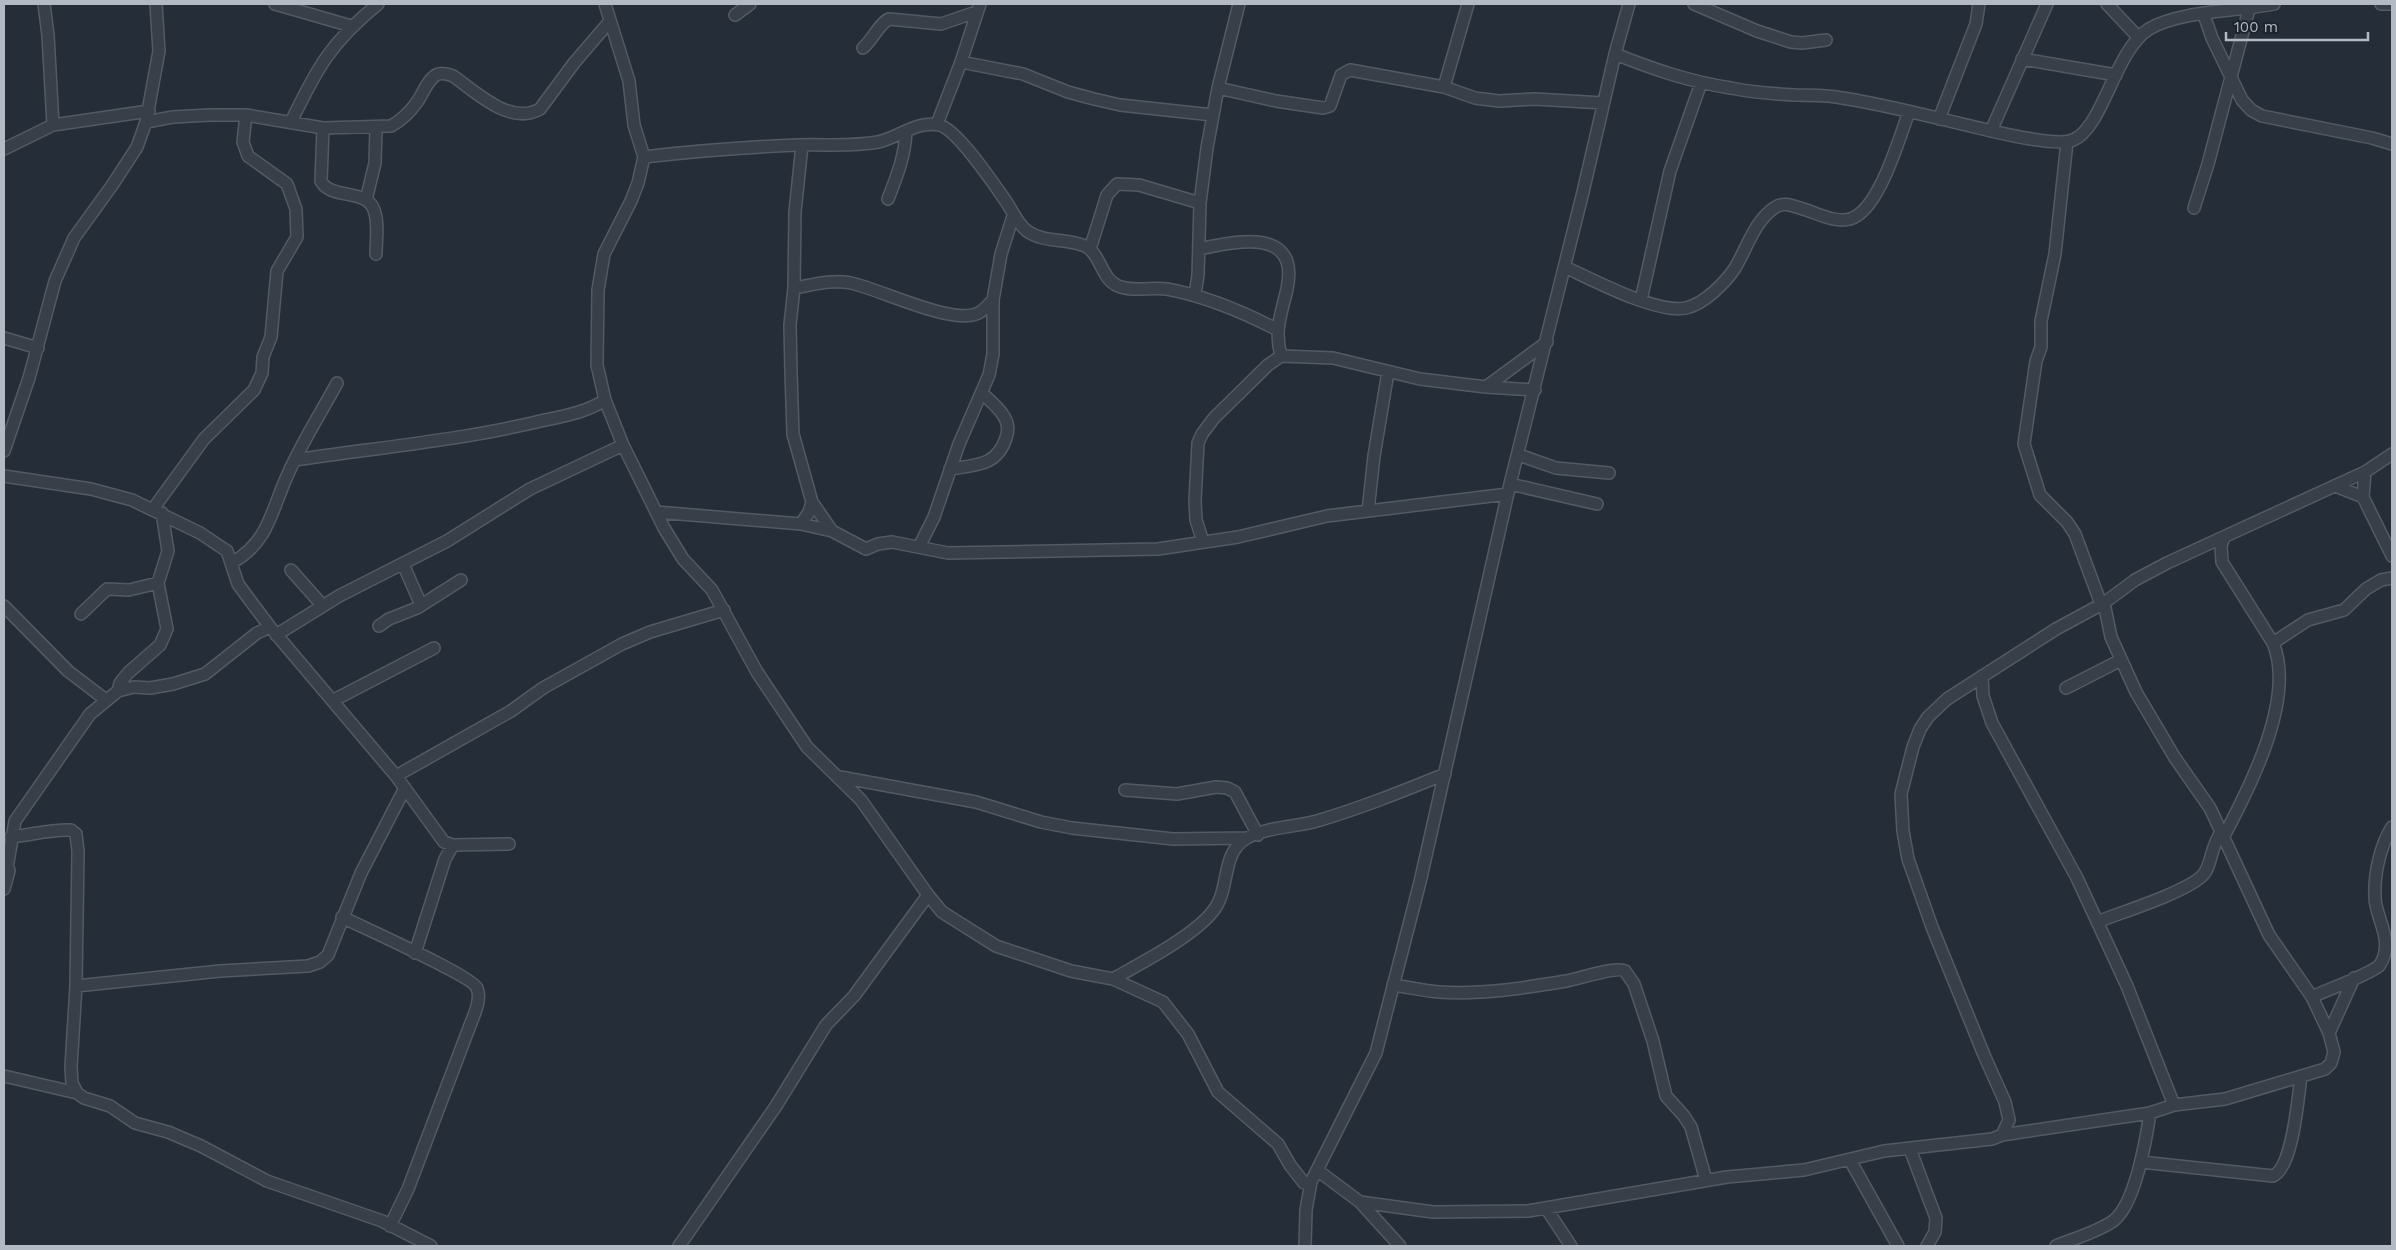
<svg xmlns="http://www.w3.org/2000/svg" width="2396" height="1250" font-family="'Work Sans',sans-serif">
  <style>
    .lines { fill: none; stroke-linecap: round; stroke-linejoin: round }
    .street-casing { stroke: #535a63; stroke-width: 14 }
    .street { stroke: #383f48; stroke-width: 11 }
  </style>
  <rect width="100%" height="100%" fill="#252d38"/>
  <g class="lines">
    <g class="street-casing">
      <path id="street" d="M44,4L48,35L53,125
        M275,4L351,26
        M605,4L629,81L634,125L644,157L638,183L631,201L604,254L598,290L597,365L605,400L623,445L664,528L683,559L712,590L757,672L807,747L861,800L928,895L942,912L996,946L1071,971L1113,979L1163,1002L1188,1034L1218,1092L1278,1144L1290,1165L1304,1183L1311,1182
        M1694,4L1757,31L1791,42L1802,43L1826,40
        M2107,4L2138,37
        M2381,4H2392
        M735,15L750,4
        M2204,15L2212,38L2242,100L2251,110L2262,116L2372,138L2392,144
        M863,48C872,40 880,23 889,19L941,24L976,12
        M1615,54C1653,69 1690,82 1731,88C1751,92 1774,94 1795,95C1809,95 1822,95 1836,97C1878,103 1920,114 1962,124C1984,129 2054,148 2073,140C2103,128 2115,50 2149,29C2178,11 2239,11 2274,4
        M2022,59L2116,75
        M961,62L1023,74L1068,92L1094,99L1120,105L1213,115
        M1444,87L1468,4
        M1218,88L1276,101L1323,108L1330,106L1341,75L1350,70L1444,87L1475,98L1499,101L1535,99L1603,103
        M1939,119L1976,24L1979,4
        M146,122L173,117L210,115H246L323,128L391,126C402,120 410,112 417,102C423,94 428,78 438,74C443,73 448,74 453,76C476,92 510,126 540,109L574,63L610,21
        M291,122C317,68 331,42 378,4
        M937,124L961,62L980,4
        M323,128L321,181C330,200 367,188 374,210C379,223 376,240 376,254
        M1991,131L2047,4
        M2067,142L2055,254L2041,321V347L2036,361L2024,444L2040,495L2067,522L2075,534L2101,604
        M4,149L53,125L149,111
        M644,157C695,151 747,147 798,145C825,144 851,147 878,142C898,138 917,120 939,125C957,129 993,183 1005,200C1013,211 1016,222 1027,231C1044,243 1066,238 1085,246C1101,254 1101,279 1118,286C1132,292 1151,287 1167,289C1205,296 1241,311 1276,329
        M888,199C897,176 905,156 906,131
        M366,200L375,163L376,128
        M2194,208L2208,164L2249,9
        M1090,249L1107,195L1117,184L1139,185L1200,203
        M1199,249C1237,241 1300,227 1287,289C1281,315 1274,330 1281,356
        M1565,267C1593,280 1657,314 1686,308C1704,304 1725,283 1735,268C1747,248 1754,222 1774,208C1783,201 1793,206 1803,209C1817,213 1834,223 1850,219C1879,211 1899,138 1909,112
        M794,288C812,285 832,279 851,283C879,289 950,324 976,314C983,312 988,305 993,300
        M1195,295L1198,275L1200,203L1207,148L1218,88L1239,4
        M1641,300L1670,171L1701,83
        M4,338L38,348
        M1486,387L1547,342
        M4,451L29,378L55,281L74,238L113,184L137,147L146,122L159,51L156,4
        M1519,455L1556,468L1609,473
        M295,460C374,448 454,441 532,423C557,417 584,414 605,400
        M950,469C976,465 997,466 1006,438C1009,430 1008,422 1003,415C998,407 989,400 982,393
        M4,476L91,489L132,500L200,533L227,551L238,584L249,599L270,627L396,776L444,842L453,845L509,844
        M1510,484L1597,504
        M2335,486L2363,497L2392,556
        M2363,497L2365,472
        M812,502L832,531
        M153,509L204,439L254,390L262,373L263,357L271,337L277,271L297,237L296,209L287,184L248,156L243,142L246,115
        M1368,511L1374,456L1388,372
        M656,512L801,524L832,531L866,549L878,544L892,542L948,553L1158,549L1238,537L1327,516L1508,494
        M801,524L809,512L812,502L793,434L791,372L790,325L794,288L795,212L802,145
        M2224,537L2221,546L2222,562L2273,643C2296,698 2250,787 2224,836
        M1203,542L1196,520L1195,501L1198,443L1202,434L1214,418L1268,365L1281,356L1333,358L1420,379L1486,387L1535,390
        M919,547L934,517L959,444L989,375L993,354V300L1001,254L1013,216
        M233,562C269,542 272,508 288,474C302,442 321,413 337,383
        M403,564L421,605
        M291,570L322,605
        M4,606L68,671L106,700
        M81,614L107,589L129,590L158,583
        M379,626L389,619L417,608L461,580
        M276,635L339,596L447,541L530,489L623,445
        M2273,643L2308,620L2344,610L2366,589L2381,580L2392,578
        M1982,676L1983,696L1992,723L2077,878L2127,986L2174,1105
        M2066,688L2121,660
        M118,691L120,683L128,673L160,645L167,629L158,583L168,551L162,513
        M334,700L434,648
        M396,776L511,711L543,688L622,644L650,632L724,610
        M840,777L976,802L1041,822L1072,828L1173,839L1247,838
        M1125,790L1177,794L1216,787L1227,788L1235,792L1258,835
        M11,837C31,835 51,829 71,830L76,834L78,851L76,986L71,1067L72,1083L77,1093L84,1098L110,1106L135,1123L168,1132L201,1146L267,1181L382,1221L431,1246
        M8,862L15,821L90,714L118,691L134,687L150,688L173,684L205,674L257,633L270,627
        M4,889L9,871L5,855
        M342,917C362,927 472,976 477,988C482,1000 473,1017 469,1028L408,1189L390,1226
        M2097,922C2122,912 2184,893 2202,876C2212,867 2210,846 2222,831
        M415,953L445,859L453,845
        M1113,979C1141,963 1194,936 1213,911C1231,889 1220,853 1247,838C1267,827 1295,827 1317,821C1361,808 1403,791 1445,774
        M1393,985C1408,987 1424,991 1439,992C1482,995 1524,988 1566,981C1578,979 1617,966 1625,971L1634,984L1653,1041L1666,1096L1684,1116L1691,1127L1706,1180
        M76,986L220,971L308,966L320,962L328,955L361,873L405,788
        M2312,997C2333,987 2360,979 2379,966C2396,942 2375,918 2375,897C2374,874 2380,846 2392,827
        M2329,1033L2354,978
        M4,1076L77,1093
        M2002,1135L2150,1113L2174,1105L2225,1099L2325,1069L2331,1063L2334,1052L2329,1033L2312,997L2269,935L2210,808L2175,758L2136,692L2111,637L2104,603
        M1910,1149L1936,1218L1935,1232L1927,1246
        M1850,1160L1898,1246
        M2141,1162L2273,1176C2293,1167 2298,1098 2301,1076
        M1317,1170L1360,1202L1400,1246
        M1360,1202L1433,1212L1528,1211L1727,1177L1804,1170L1884,1151L1992,1139L2002,1135L2009,1120L2005,1102L1984,1055L1932,927L1908,859L1903,831L1901,794L1913,747L1920,729L1928,717L1947,699L2056,629L2104,603L2135,580L2167,563L2365,472L2392,454
        M1546,1208L1571,1246
        M679,1246L776,1106L826,1025L854,996L928,895
        M1305,1246L1306,1210L1311,1182L1376,1053L1388,1006L1420,882L1510,484L1583,192L1615,54L1629,4
        M2056,1246C2074,1238 2096,1233 2113,1221C2135,1205 2146,1140 2150,1113"/>
    </g>
    <use href="#street" class="street"/>
  </g>
  <rect width="2396" height="1250" fill="none" stroke="#b3bac4" stroke-width="10"/>
  <path d="M2226 32v8h142v-8" fill="none" stroke="#b3bac4" stroke-width="2.5"/>
  <text x="2234" y="32" font-size="15" fill="#b3bac4" stroke="#1d242d" stroke-width="4" paint-order="stroke">100 m</text>
</svg>
